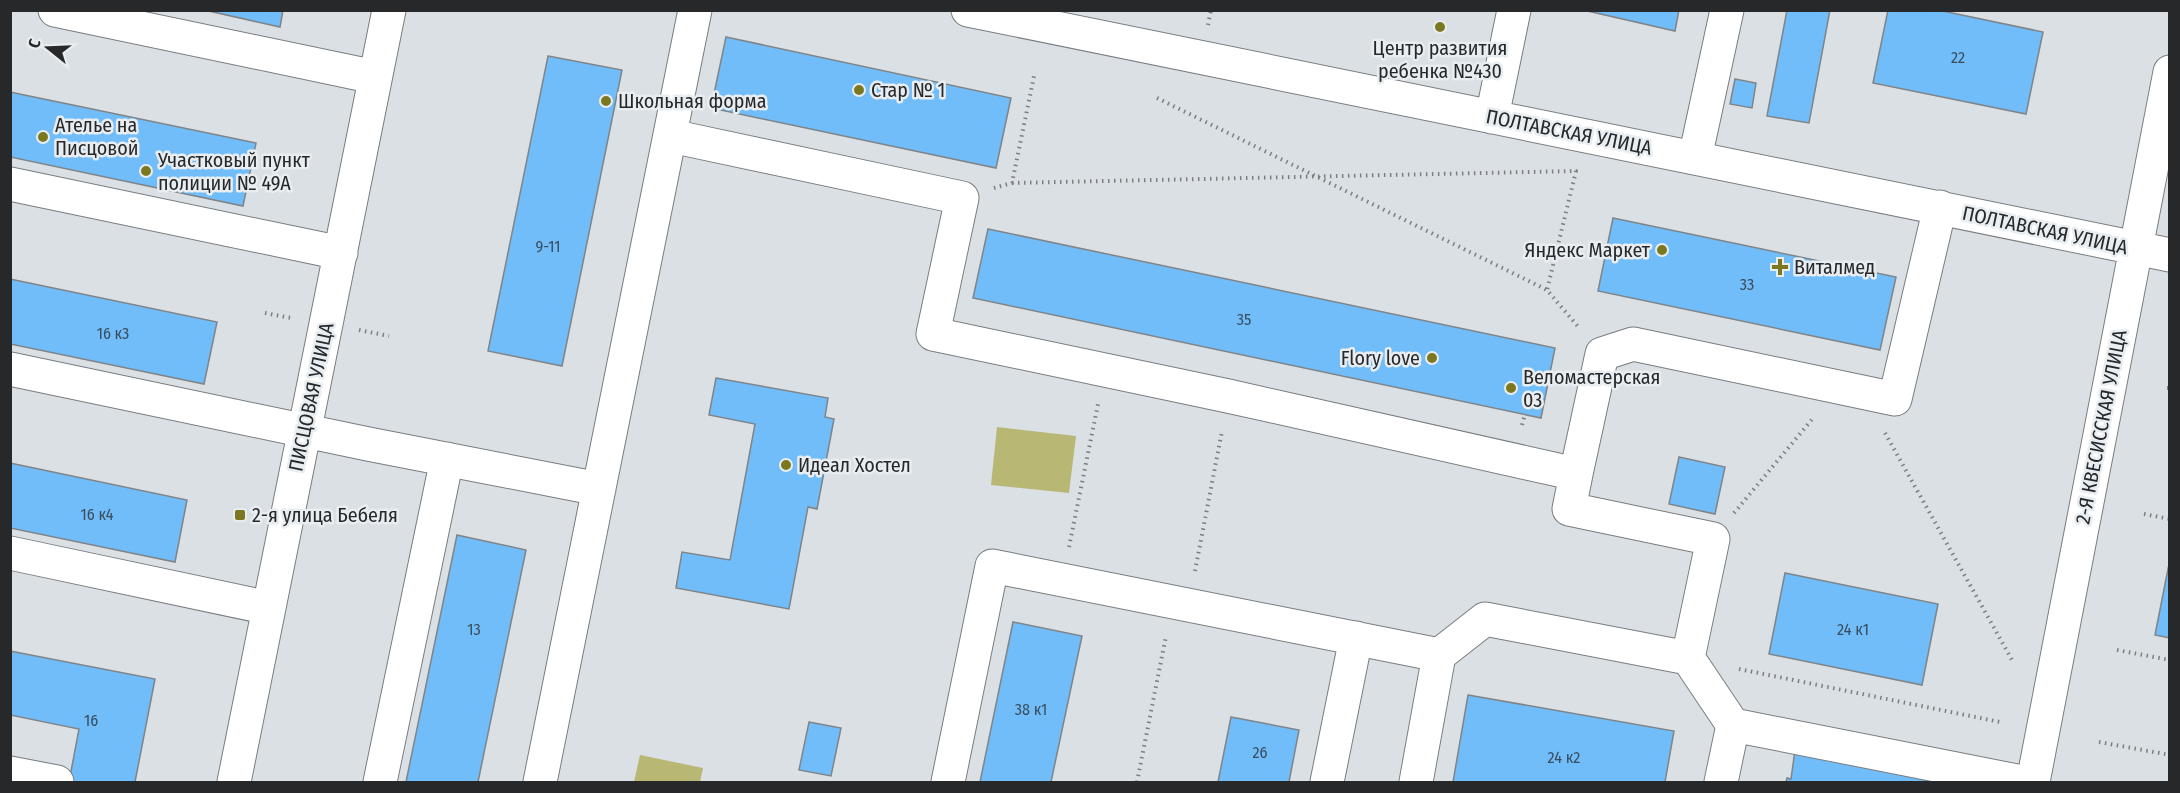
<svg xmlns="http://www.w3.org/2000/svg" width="2180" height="793" font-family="'Fira Sans Condensed',sans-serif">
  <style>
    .green { fill: #b8b774 }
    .building { fill: #71bdf9; stroke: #7f8488; stroke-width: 1.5 }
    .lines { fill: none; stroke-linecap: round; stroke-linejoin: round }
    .minor-casing { stroke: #797d81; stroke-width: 35 }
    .path { stroke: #7c7f81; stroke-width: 4; stroke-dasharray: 1.5 4.5; stroke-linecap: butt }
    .minor { stroke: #fff; stroke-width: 33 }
    .poi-dot { fill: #7b781f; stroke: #e8edf1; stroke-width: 2 }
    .labels { text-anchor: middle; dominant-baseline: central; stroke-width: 5; stroke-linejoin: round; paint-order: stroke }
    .number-label { font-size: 16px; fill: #3a4d5e }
    .poi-label { font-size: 20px; fill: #27282a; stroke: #e8edf1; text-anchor: start }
    .street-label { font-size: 20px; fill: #27282a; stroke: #e8edf1 }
  </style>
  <rect width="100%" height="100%" fill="#dbe0e4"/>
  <path class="green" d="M997,427L1076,436L1069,493L991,485Z
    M640,755L703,768L700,782H634Z"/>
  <path class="building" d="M204,10H283L280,27Z
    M1583,10H1679L1675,31Z
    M1787,10H1830L1809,123L1767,116Z
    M1888,10H1938L2043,32L2026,114L1873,83Z
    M726,37L1011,98L996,168L711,108Z
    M548,56L622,70L562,366L488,351Z
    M1735,79L1756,83L1752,108L1730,104Z
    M10,92L256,143L243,206L10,157Z
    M1613,218L1896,277L1880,350L1598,291Z
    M988,229L1555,348L1541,418L973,298Z
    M10,279L217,322L204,384L10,344Z
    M716,378L828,398L825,417L834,419L817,509L808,507L789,609L676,588L682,552L730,560L755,424L709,415Z
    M1679,457L1725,467L1715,514L1669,504Z
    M10,463L187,500L175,562L10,528Z
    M457,535L526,550L478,782H406Z
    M2170,559V638L2155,635Z
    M1785,573L1938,604L1922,685L1769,654Z
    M1013,622L1082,636L1051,782H980Z
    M10,651L155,679L135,782H69L79,729L10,715Z
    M1468,695L1674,731L1665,782H1453Z
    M1231,717L1299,730L1289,782H1218Z
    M809,722L841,728L831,776L799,770Z
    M1795,750L1942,782H1786L1787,778L1791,779Z"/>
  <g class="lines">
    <g class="minor-casing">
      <path id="minor" d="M55,10L375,77
        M968,10L2170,255
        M1492,117L1514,10
        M671,136L962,198L933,334L1228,396L1576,474L1602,354L1633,344L1895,399L1940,207
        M1695,158L1727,10
        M10,184L341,253
        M10,369L368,444L599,489
        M1576,474L1569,509L1713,539L1688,658
        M10,553L269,608
        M10,773L57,782
        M234,782L389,10
        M380,782L447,459
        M540,782L695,10
        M948,782L992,566L1439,655L1485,619L1688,658L1733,725L2022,782
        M1327,782L1356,638
        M1416,782L1439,655
        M1721,782L1733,725
        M2033,782L2170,72"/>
    </g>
    <path class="path" d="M1208,25L1211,10
      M1157,98L1547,290
      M1012,183L1576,171L1547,290L1580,329
      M994,188L1012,183L1034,76
      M265,313L291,318
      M359,330L389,336
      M2167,388H2170
      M1522,425L1525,414
      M1885,433L2012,660
      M1734,513L1814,417
      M2144,514L2170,519
      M1069,547L1098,404
      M1195,571L1222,431
      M2117,650L2170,660
      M1739,669L2000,722
      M2099,742L2170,755
      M1137,782L1166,636"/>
    <use href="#minor" class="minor"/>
  </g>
  <g class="poi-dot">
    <circle cx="1440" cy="27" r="6"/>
    <circle cx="859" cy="90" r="6"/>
    <circle cx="606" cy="101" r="6"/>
    <circle cx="43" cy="137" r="6"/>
    <circle cx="146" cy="171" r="6"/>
    <circle cx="1662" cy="250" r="6"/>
    <path d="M1777 258h6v6h6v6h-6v6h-6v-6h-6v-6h6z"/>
    <circle cx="1432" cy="358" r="6"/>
    <circle cx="1511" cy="388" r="6"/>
    <circle cx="786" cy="465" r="6"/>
    <rect x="234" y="509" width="12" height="12" rx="3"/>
  </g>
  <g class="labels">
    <g class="number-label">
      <text x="1958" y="57">22</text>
      <text x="548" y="246">9-11</text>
      <text x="1747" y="284">33</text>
      <text x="1244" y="319">35</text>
      <text x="113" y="333">16 к3</text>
      <text x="97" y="514">16 к4</text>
      <text x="474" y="629">13</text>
      <text x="1853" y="629">24 к1</text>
      <text x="1031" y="709">38 к1</text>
      <text x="91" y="720">16</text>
      <text x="1260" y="752">26</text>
      <text x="1564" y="757">24 к2</text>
    </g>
    <g class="poi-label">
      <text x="1440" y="48" text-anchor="middle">Центр развития<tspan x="1440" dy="23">ребенка №430</tspan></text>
      <text x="871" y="90">Стар № 1</text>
      <text x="618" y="101">Школьная форма</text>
      <text x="55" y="125">Ателье на<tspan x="55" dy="23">Писцовой</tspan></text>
      <text x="158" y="160">Участковый пункт<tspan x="158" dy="23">полиции № 49А</tspan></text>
      <text x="1650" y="250" text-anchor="end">Яндекс Маркет</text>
      <text x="1794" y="267">Виталмед</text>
      <text x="1420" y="358" text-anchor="end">Flory love</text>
      <text x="1523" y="377">Веломастерская<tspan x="1523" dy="23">03</tspan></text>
      <text x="798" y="465">Идеал Хостел</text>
      <text x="252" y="515">2-я улица Бебеля</text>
    </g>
    <g class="street-label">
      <text transform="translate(1569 132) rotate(11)">ПОЛТАВСКАЯ УЛИЦА</text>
      <text transform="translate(2045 230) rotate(12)">ПОЛТАВСКАЯ УЛИЦА</text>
      <text transform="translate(311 397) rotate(-78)">ПИСЦОВАЯ УЛИЦА</text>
      <text transform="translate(2101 427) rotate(-79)">2-Я КВЕСИССКАЯ УЛИЦА</text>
    </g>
  </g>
  <rect width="2180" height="793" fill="none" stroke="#27282a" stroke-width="24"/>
  <g transform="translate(48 48) rotate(288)" stroke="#e8edf1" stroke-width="4.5" paint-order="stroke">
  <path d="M0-4.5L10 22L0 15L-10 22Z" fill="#27282a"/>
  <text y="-9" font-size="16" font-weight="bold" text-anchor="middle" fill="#27282a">С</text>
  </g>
</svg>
